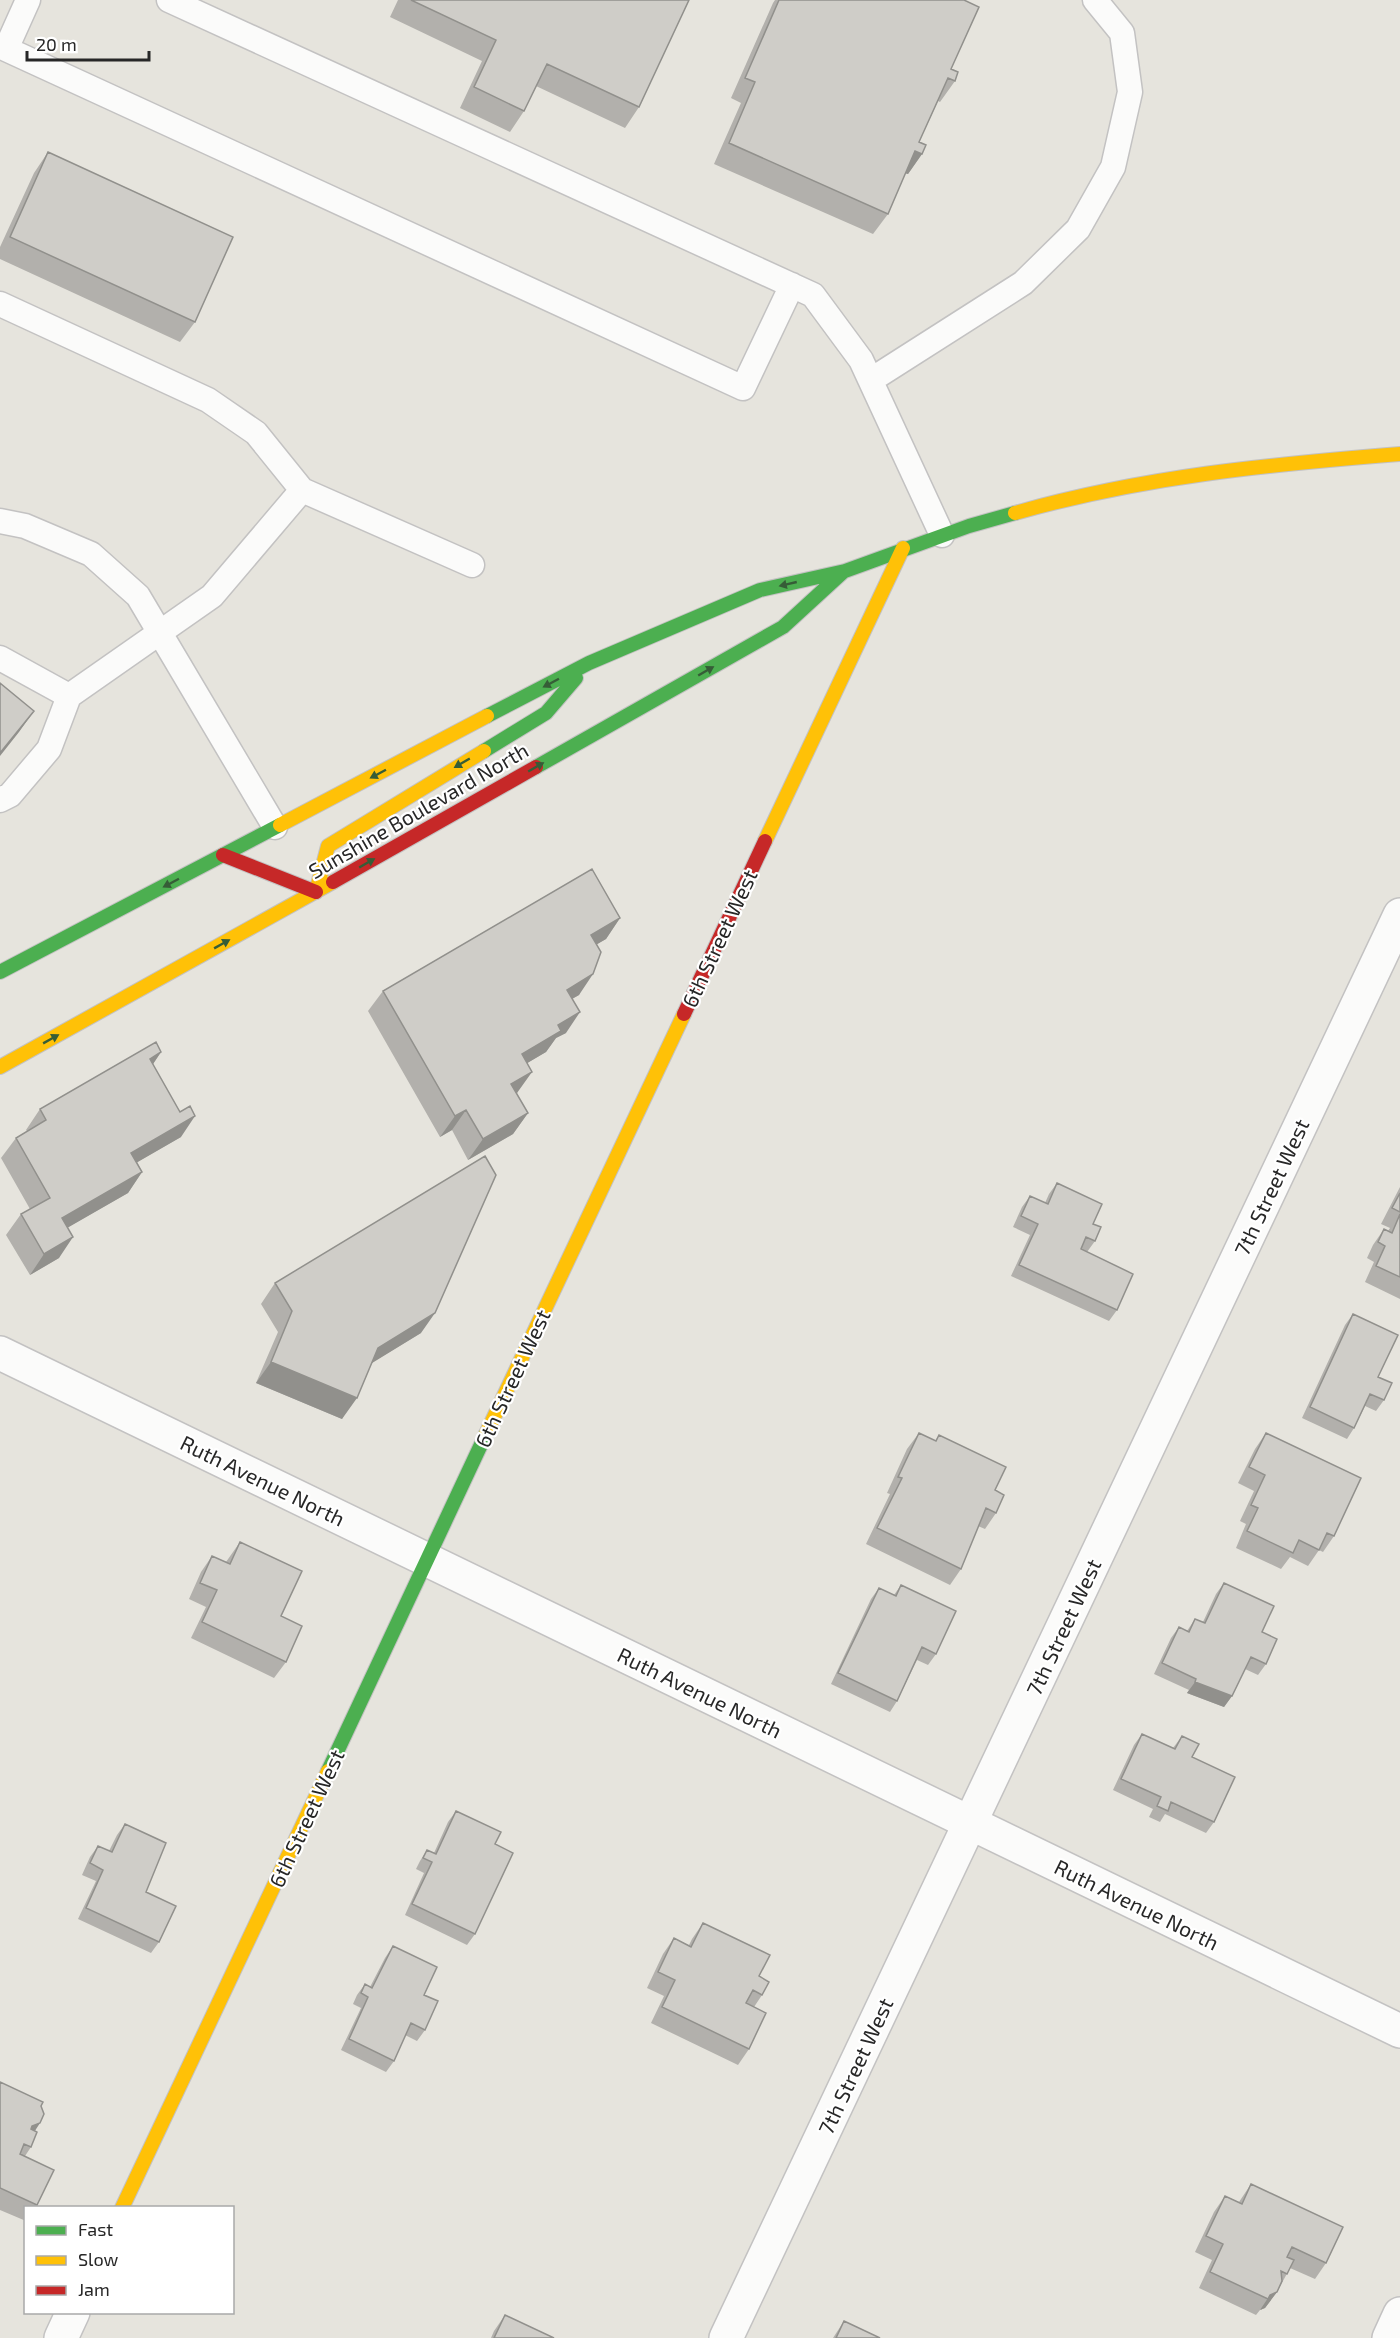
<svg xmlns="http://www.w3.org/2000/svg" width="1400" height="2338" font-family="'Exo 2',sans-serif">
  <style>
    .lines { fill: none; stroke-linecap: round; stroke-linejoin: round }
    .lane-casing { stroke: #c3c2c2; stroke-width: 27 }
    .street-casing { stroke: #c3c2c2; stroke-width: 36 }
    .fast-casing { stroke: #c3c2c2; stroke-width: 16 }
    .slow-casing { stroke: #c3c2c2; stroke-width: 16 }
    .jam-casing { stroke: #c3c2c2; stroke-width: 16 }
    .lane { stroke: #fbfbfa; stroke-width: 24 }
    .street { stroke: #fbfbfa; stroke-width: 33 }
    .fast { stroke: #4caf50; stroke-width: 14 }
    .slow { stroke: #ffc107; stroke-width: 14 }
    .jam { stroke: #c62828; stroke-width: 14 }
    .wall { fill: #b2b0ac }
    .shaded-wall { fill: #91908c }
    .building { fill: #cfcdc8; stroke: #91908c; stroke-width: 1.5 }
    .oneway { fill: #365d37 }
    .labels { text-anchor: middle; dominant-baseline: central; stroke-width: 4.5; stroke-linejoin: round; paint-order: stroke }
    .street-label { font-size: 21px; fill: #272727; stroke: #fff }
  </style>
  <rect width="100%" height="100%" fill="#e6e4dd"/>
  <g class="lines">
    <g class="lane-casing">
      <path id="lane" d="M28,0L6,49L743,388L792,285
        M169,0L813,295L861,360L942,535
        M0,304L208,400L256,433L302,490L472,565
        M871,380L1023,283L1078,229L1113,167L1130,92L1122,33L1095,0
        M0,521L25,526L91,554L138,596L275,827
        M0,658L69,696
        M0,800L10,795L49,749L69,696L212,596L302,490"/>
    </g>
    <g class="street-casing">
      <path id="street" d="M0,1353L1400,2031
        M61,2338L73,2312
        M726,2338L1400,915
        M1389,2338L1400,2314"/>
    </g>
    <g class="fast-casing">
      <path id="fast" d="M487,716L589,663L760,590L845,571L969,526L1015,513
        M484,751L546,713L576,678
        M536,767L783,627L843,572
        M0,972L280,825
        M328,1771L486,1434"/>
    </g>
    <g class="slow-casing">
      <path id="slow" d="M1015,513C1145,476 1266,465 1400,454
        M280,825L487,716
        M765,841L903,548
        M316,892L328,846L484,751
        M0,1067L333,882
        M486,1434L684,1014
        M122,2208L328,1771"/>
    </g>
    <g class="jam-casing">
      <path id="jam" d="M223,855L316,892
        M333,882L536,767
        M684,1014L765,841"/>
    </g>
    <use href="#lane" class="lane"/>
    <use href="#street" class="street"/>
    <use href="#fast" class="fast"/>
    <use href="#slow" class="slow"/>
    <use href="#jam" class="jam"/>
  </g>
  <path class="wall" d="M398,0H689L639,107L625,128L536,86L524,111L510,132L460,108L482,61L390,17Z
    M775,0H964L951,69L955,81L940,102L938,101L919,142L922,154L908,174L905,173L888,214L873,234L714,164L741,103L731,98L773,3Z
    M48,152L195,322L180,342L0,259V247L34,173Z
    M620,918L606,939L597,944L579,995L572,999L566,1033L556,1038L546,1052L527,1063L517,1093L516,1094L528,1113L513,1134L468,1160L452,1130L440,1137L368,1011L383,991Z
    M161,1052L153,1064L181,1137L137,1162L142,1172L128,1193L68,1227L59,1258L30,1275L6,1235L21,1214L30,1209L1,1158L16,1138L27,1131L26,1130L40,1109Z
    M1057,1183L1093,1224L1095,1241L1087,1252L1117,1310L1109,1321L1011,1276L1030,1235L1013,1227L1022,1207L1030,1196L1045,1203L1049,1194Z
    M1400,1187V1299L1365,1282L1374,1262L1367,1258L1373,1245L1384,1229L1388,1231L1390,1228L1381,1224Z
    M275,1283L421,1333L371,1363L342,1419L256,1383L278,1332L261,1304Z
    M1353,1314L1378,1377L1384,1400L1376,1411L1365,1406L1354,1428L1347,1439L1302,1418L1345,1325Z
    M919,1433L935,1441L939,1435L995,1490L996,1513L985,1529L978,1526L961,1569L950,1585L866,1544L890,1494L887,1493L907,1449Z
    M1266,1433L1334,1536L1323,1552L1319,1550L1308,1566L1290,1557L1281,1569L1236,1548L1246,1524L1240,1521L1254,1491L1238,1483L1255,1449Z
    M240,1542L281,1616L286,1662L274,1678L191,1638L206,1607L189,1599L201,1572L212,1556L226,1562Z
    M1224,1583L1262,1632L1266,1664L1258,1675L1245,1669L1232,1696L1224,1707L1187,1693L1189,1690L1154,1674L1171,1638L1179,1627L1187,1631L1195,1619L1203,1622L1216,1594Z
    M901,1585L936,1654L928,1665L917,1660L897,1701L890,1712L831,1684L871,1599L879,1588L894,1595Z
    M1142,1734L1173,1748L1182,1736L1192,1757L1214,1822L1206,1833L1165,1814L1160,1822L1149,1817L1153,1809L1113,1790L1134,1745Z
    M456,1811L495,1844L475,1934L467,1945L405,1915L424,1873L416,1869L420,1861L427,1850L434,1853L448,1822Z
    M125,1824L146,1892L159,1942L151,1953L78,1919L96,1881L82,1875L90,1857L98,1846L109,1851L117,1835Z
    M703,1923L759,1976L762,1995L754,2007L749,2049L738,2065L651,2023L664,1996L647,1988L663,1954L674,1938L689,1945L692,1939Z
    M393,1946L424,1995L425,2030L417,2041L405,2035L394,2061L386,2072L341,2050L361,2008L353,2004L357,1995L365,1984L370,1987L385,1958Z
    M0,2082L41,2106L31,2147L25,2156L37,2205L36,2208H26V2221L0,2210Z
    M1251,2184L1326,2263L1315,2279L1290,2268L1277,2292L1265,2308L1260,2310L1256,2315L1199,2288L1212,2260L1195,2252L1214,2212L1225,2196L1239,2202Z
    M505,2315L554,2338H491L494,2331Z
    M844,2321L880,2338H833Z"/>
  <path class="shaded-wall" d="M915,151L922,154L908,174L901,172Z
    M34,711L19,732L0,756V753Z
    M620,918L606,939L577,956L591,935Z
    M593,974L579,995L552,1010L567,990Z
    M580,1012L566,1033L556,1038L546,1052L507,1075L522,1054L558,1025Z
    M161,1052L147,1073L150,1059Z
    M532,1072L517,1093L496,1105L511,1084Z
    M466,1110L452,1130L440,1137L455,1116Z
    M528,1113L513,1134L468,1160L483,1139Z
    M195,1116L181,1137L117,1174L131,1153Z
    M142,1172L128,1193L48,1239L62,1218Z
    M73,1237L59,1258L30,1275L44,1254Z
    M435,1313L421,1333L364,1368L378,1348Z
    M271,1362L357,1398L342,1419L256,1383Z
    M1195,1682L1232,1696L1224,1707L1187,1693Z
    M40,2123L29,2140L32,2126Z
    M1277,2292L1265,2308L1260,2310L1270,2295Z"/>
  <path class="building" d="M411,0H689L639,107L547,64L524,111L474,87L496,40Z
    M779,0H964L979,7L951,69L958,72L955,81L948,78L919,142L926,145L922,154L915,151L888,214L729,143L755,82L745,78Z
    M48,152L233,237L195,322L10,237Z
    M0,683L34,711L0,753Z
    M592,869L620,918L591,935L601,952L593,974L567,990L580,1012L558,1025L561,1031L522,1054L532,1072L511,1084L528,1113L483,1139L466,1110L455,1116L383,991Z
    M156,1042L161,1052L150,1059L180,1112L190,1106L195,1116L131,1153L142,1172L62,1218L73,1237L44,1254L21,1214L50,1198L16,1138L46,1120L40,1109Z
    M485,1156L496,1175L435,1313L378,1348L357,1398L271,1362L292,1311L275,1283Z
    M1057,1183L1102,1204L1093,1224L1101,1227L1095,1241L1086,1237L1081,1249L1133,1274L1117,1310L1019,1265L1038,1224L1021,1216L1030,1196L1048,1204Z
    M1400,1193V1212L1392,1208Z
    M1400,1214V1277L1376,1266L1385,1246L1378,1242L1384,1229L1392,1233Z
    M1353,1314L1398,1335L1378,1377L1392,1383L1384,1400L1370,1394L1354,1428L1310,1407Z
    M919,1433L936,1441L939,1435L1006,1467L995,1490L1004,1495L996,1513L986,1508L961,1569L877,1528L902,1478L898,1477Z
    M1266,1433L1361,1478L1334,1536L1327,1533L1319,1550L1299,1540L1293,1553L1247,1531L1258,1508L1251,1505L1265,1475L1249,1467Z
    M240,1542L302,1571L281,1616L302,1626L286,1662L202,1622L217,1590L200,1583L212,1556L230,1564Z
    M1224,1583L1274,1606L1262,1632L1277,1639L1266,1664L1251,1657L1232,1696L1195,1682L1196,1679L1162,1663L1179,1627L1189,1632L1195,1619L1205,1623Z
    M901,1585L956,1611L936,1654L922,1647L897,1701L838,1673L879,1588L896,1596Z
    M1142,1734L1175,1749L1182,1736L1199,1744L1192,1757L1235,1777L1214,1822L1171,1802L1168,1811L1157,1806L1161,1797L1121,1779Z
    M456,1811L501,1832L495,1844L513,1853L475,1934L412,1904L432,1862L423,1858L427,1850L436,1854Z
    M125,1824L166,1843L146,1892L176,1906L159,1942L86,1908L103,1870L90,1863L98,1846L112,1852Z
    M703,1923L770,1955L759,1976L769,1982L762,1995L753,1990L746,2003L766,2013L749,2049L662,2007L675,1980L658,1972L674,1938L691,1947Z
    M393,1946L437,1967L424,1995L438,2001L425,2030L411,2023L394,2061L349,2039L368,1997L361,1993L365,1984L372,1988Z
    M0,2082L43,2102L41,2106L44,2114L40,2123L32,2126L31,2129L37,2132L31,2147L24,2144L20,2154L54,2170L37,2205L0,2188Z
    M1251,2184L1343,2227L1326,2263L1292,2247L1287,2257L1294,2260L1287,2274L1281,2271L1282,2281L1277,2292L1270,2295L1268,2299L1210,2272L1223,2244L1206,2236L1225,2196L1242,2204Z
    M505,2315L554,2338H494Z
    M844,2321L880,2338H836Z"/>
  <defs><path id="oneway-solid" d="M-6-.8H1V-3.2L6.5 0L1 3.2V.8H-6Z" transform="scale(1.5)"/></defs>
  <g class="oneway">
    <use href="#oneway-solid" transform="translate(788 584) rotate(167)"/>
    <use href="#oneway-solid" transform="translate(706 671) rotate(-30)"/>
    <use href="#oneway-solid" transform="translate(551 683) rotate(152)"/>
    <use href="#oneway-solid" transform="translate(462 763) rotate(150)"/>
    <use href="#oneway-solid" transform="translate(536 767) rotate(-30)"/>
    <use href="#oneway-solid" transform="translate(378 774) rotate(152)"/>
    <use href="#oneway-solid" transform="translate(367 863) rotate(-30)"/>
    <use href="#oneway-solid" transform="translate(171 883) rotate(152)"/>
    <use href="#oneway-solid" transform="translate(222 944) rotate(-29)"/>
    <use href="#oneway-solid" transform="translate(51 1039) rotate(-29)"/>
  </g>
  <g class="labels">
    <g class="street-label">
      <text transform="translate(418 810) rotate(-30)">Sunshine Boulevard North</text>
      <text transform="translate(719 938) rotate(-65)">6th Street West</text>
      <text transform="translate(1271 1187) rotate(-65)">7th Street West</text>
      <text transform="translate(512 1378) rotate(-65)">6th Street West</text>
      <text transform="translate(263 1480) rotate(26)">Ruth Avenue North</text>
      <text transform="translate(1063 1627) rotate(-65)">7th Street West</text>
      <text transform="translate(700 1692) rotate(26)">Ruth Avenue North</text>
      <text transform="translate(306 1818) rotate(-65)">6th Street West</text>
      <text transform="translate(1137 1904) rotate(26)">Ruth Avenue North</text>
      <text transform="translate(855 2066) rotate(-65)">7th Street West</text>
    </g>
  </g>
  <rect x="24" y="2206" width="210" height="108" fill="#ffffff" stroke="#a9a9a9" stroke-width="1.5"/>
  <rect x="36" y="2226" width="30" height="9" fill="#4caf50" stroke="#a9a9a9" stroke-width="1.5"/>
  <text x="78" y="2236" font-size="18" fill="#272727">Fast</text>
  <rect x="36" y="2256" width="30" height="9" fill="#ffc107" stroke="#a9a9a9" stroke-width="1.5"/>
  <text x="78" y="2266" font-size="18" fill="#272727">Slow</text>
  <rect x="36" y="2286" width="30" height="9" fill="#c62828" stroke="#a9a9a9" stroke-width="1.5"/>
  <text x="78" y="2296" font-size="18" fill="#272727">Jam</text>
  <path d="M27 51v9h122v-9" fill="none" stroke="#272727" stroke-width="3"/>
  <text x="36" y="51" font-size="18" fill="#272727" stroke="#ffffff" stroke-width="4.5" paint-order="stroke">20 m</text>
</svg>
